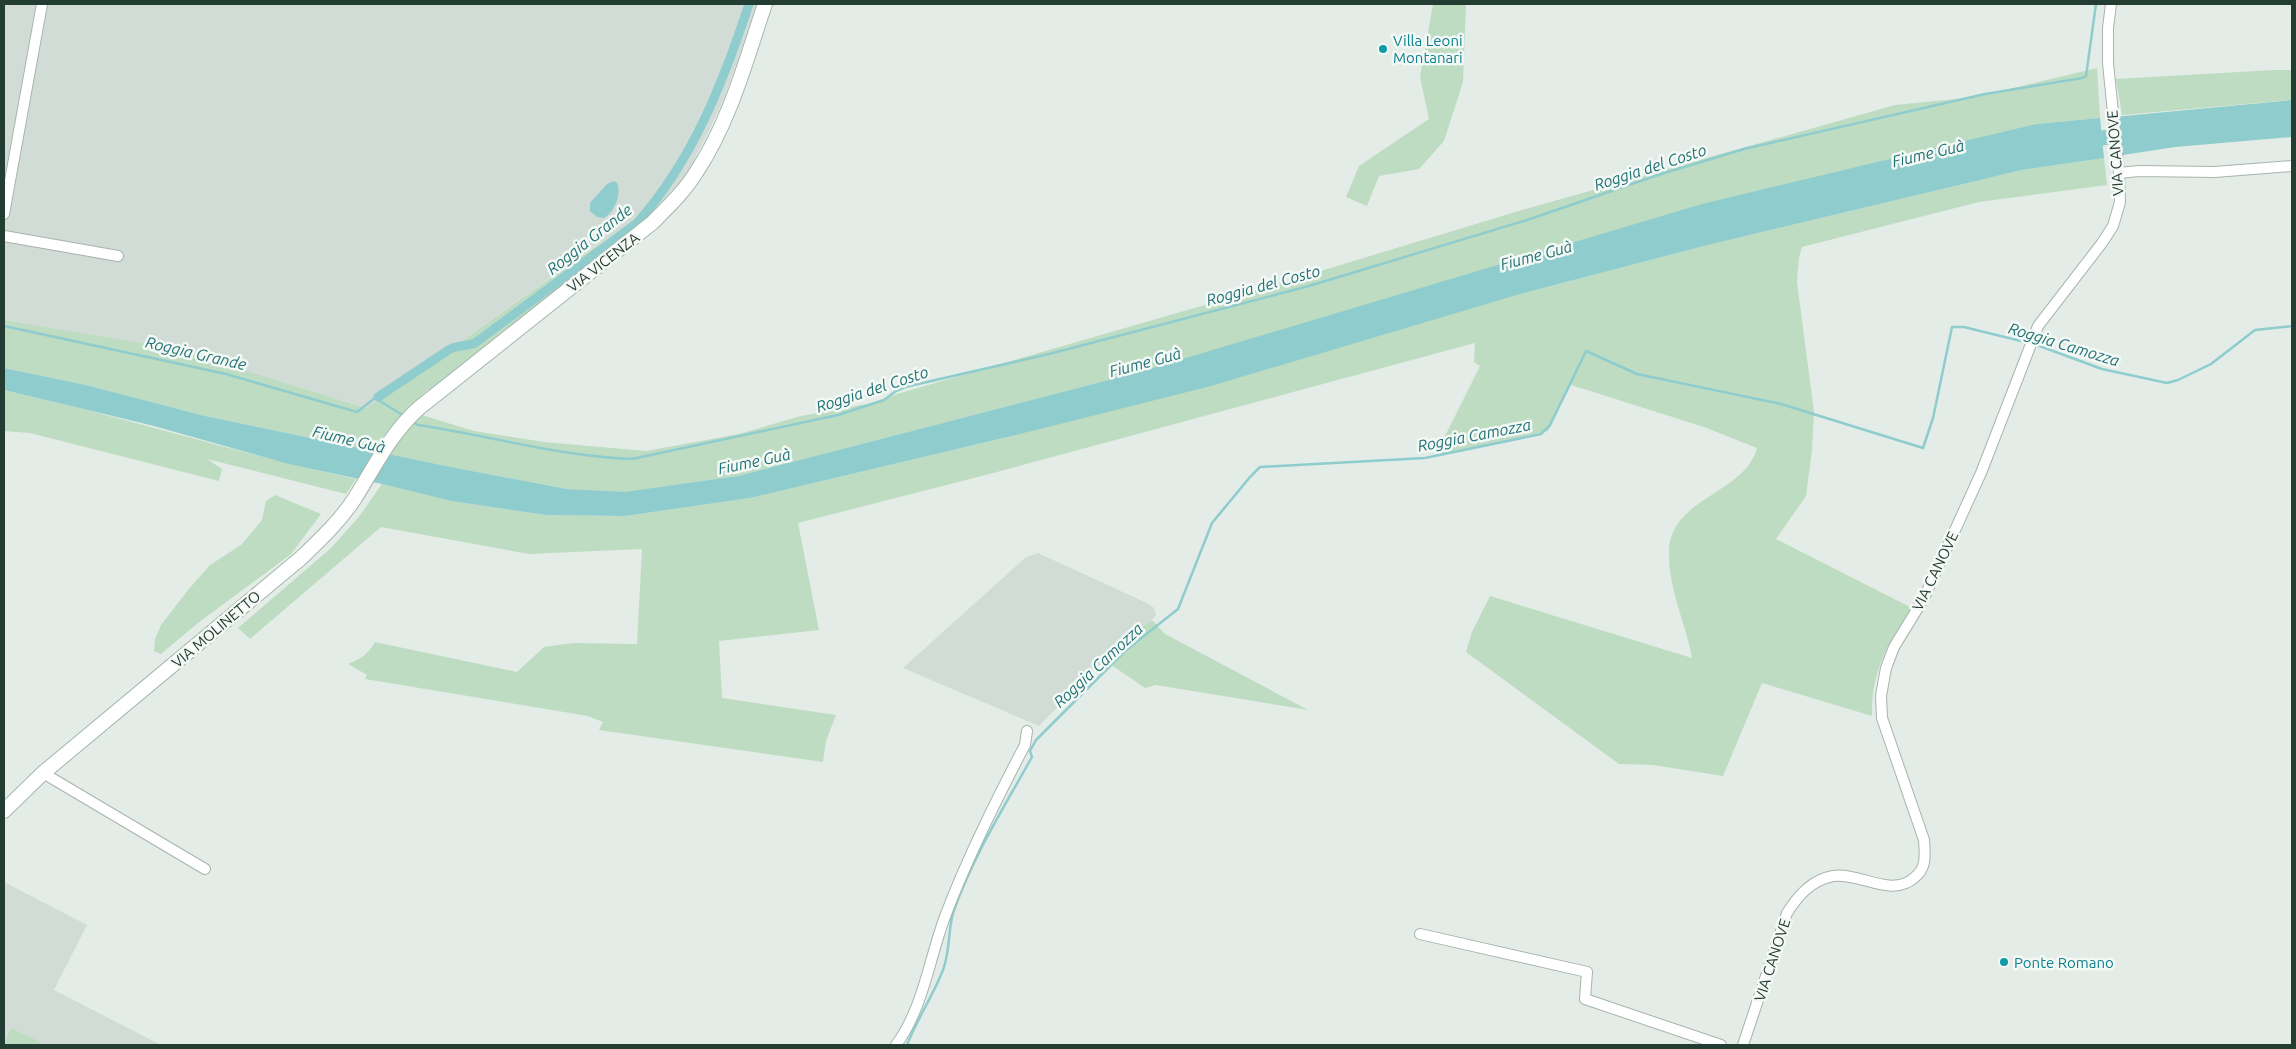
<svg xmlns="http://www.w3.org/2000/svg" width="2296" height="1049" font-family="Ubuntu,sans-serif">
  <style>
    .built { fill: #d2dcd6 }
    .green { fill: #bedcc2 }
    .water { fill: #8fcccd }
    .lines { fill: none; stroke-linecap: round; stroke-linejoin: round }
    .stream { stroke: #8fcccd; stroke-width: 2.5 }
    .canal { stroke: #8fcccd; stroke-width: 9 }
    .river { stroke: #8fcccd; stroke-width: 15 }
    .minor-casing { stroke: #a7b4ad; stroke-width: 12 }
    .secondary-casing { stroke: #a3b7ad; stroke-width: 16 }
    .minor { stroke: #fff; stroke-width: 10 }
    .secondary { stroke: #fff; stroke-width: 14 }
    .culture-dot { fill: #0f9aa8; stroke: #f4f9f6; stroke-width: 2 }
    .labels { text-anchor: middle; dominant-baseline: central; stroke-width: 5; stroke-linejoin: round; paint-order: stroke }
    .culture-label { font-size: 15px; fill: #0d838f; stroke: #f4f9f6; text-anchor: start }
    .street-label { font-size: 15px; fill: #243d33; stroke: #f4f9f6 }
    .water-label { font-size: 16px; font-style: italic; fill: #227275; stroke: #f4f9f6 }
  </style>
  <rect width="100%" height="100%" fill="#e4ece7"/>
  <path class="built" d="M4,4H758L723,101L704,141L688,171L667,200L603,252L598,244L366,408L197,355L142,343L4,320Z
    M1038,553L1149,604L1154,608L1156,615L1152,620L1121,643L1039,726L903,668L1026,557Z
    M4,882L87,925L54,990L161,1045H4Z"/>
  <path class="green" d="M1433,4H1466L1463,82L1444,141L1419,169L1379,176L1367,206L1346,197L1359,166L1429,119L1420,77Z
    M2097,68L2100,118L2036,124L2010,131L1139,372L738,476L625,493L567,489L456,468L205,416L86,385L4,368V320L142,343L197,355L366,408L599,244L603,252L435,391L429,389L405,410L474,431L544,442L646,451L739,434L801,416L878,402L897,394L1281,283L1522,210L1895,105L1976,97Z
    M2274,70H2292V100L2122,115L2116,79Z
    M2104,158L2107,185L1979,202L1802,247L1799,257L1797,282L1814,412L1812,450L1806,496L1776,539L1912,608C1887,643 1871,673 1872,716L1762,683L1723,776L1653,765L1619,764L1466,652L1472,632L1490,596L1692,658C1686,624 1668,588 1669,552C1669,498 1745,494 1757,448L1704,427L1571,385L1548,431L1435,456L1480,366L1474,362L1475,343L997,472L798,523L819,630L719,641L722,698L836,715L826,741L823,762L599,730L603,722L588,716L365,679L367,675L348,664C361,659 368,654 375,642L517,672L544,647L573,643L637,644L642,549L529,554L381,527L250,639L238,628L331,548L358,518L382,484L451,501L546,515L625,516L750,498L1016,435L1520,294L1708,245L2022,170Z
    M4,390C122,417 238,453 356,479L346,494L207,459L222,469L219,481L30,433L4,431Z
    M275,495L321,514L291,554L198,623L161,654L154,651L155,639L161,625L188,590L210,565L241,545L262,520L266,501Z
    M1152,620L1165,634L1308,710L1156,685L1145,688L1104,660L1121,643Z
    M11,1028L42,1043L40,1045L4,1044Z"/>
  <path class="water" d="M2292,100V137L2175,147L2123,155L2113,117Z
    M2100,118L2104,158L2022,170L1708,245L1520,294L1211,386L1016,435L750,498L625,516L546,515L451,501L382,484L289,464L150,425L4,390V368L86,385L205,416L456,468L567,489L625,492L738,476L1139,372L1702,204L2036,124Z
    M614,181L617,183C622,194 614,213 604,218L597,217L590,211V203L607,184Z"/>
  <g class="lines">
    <path class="stream" d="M4,326L226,374L357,412L375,398L404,416
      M2034,344L2102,369L2167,383L2178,380L2211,364L2255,330L2292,326
      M413,422L418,425C491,436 558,456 632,459L838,415L884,400L896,391L905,387L1049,354L1309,286L1530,219L1658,175L1744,149L1985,94L2082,78L2086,76L2096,4
      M907,1045C917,1019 933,996 943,970C950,952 948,931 953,913C972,858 1004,807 1032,757L1030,751L1036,740L1125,651L1178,609L1212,523L1250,477L1260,467L1425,458L1541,434L1550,425L1586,351L1637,374L1781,404L1923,448L1933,418L1952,327H1964L2029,343"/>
    <path class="canal" d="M378,397L450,349C459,345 467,346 475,343L637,223C693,160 723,83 749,4"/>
    <path class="river" d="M2083,140L2130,135"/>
    <g class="minor-casing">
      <path id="minor" d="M2119,173L2139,171L2215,172L2292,166
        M4,214L42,4
        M4,236L118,256
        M43,773L205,869
        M1420,934L1587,972L1585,999L1721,1045
        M896,1045C924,1007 929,958 946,914C968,856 996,800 1025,745L1027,731
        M1743,1045L1787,913C1798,896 1811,880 1833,876C1860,872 1891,898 1914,878C1927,868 1925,855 1924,840L1882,718L1881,696L1886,668L1894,647L1924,598L1981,473L2038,326L2102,243L2113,226L2120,202L2119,173L2108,63V28L2111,4"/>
    </g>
    <g class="secondary-casing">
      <path id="secondary" d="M4,811L43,773L301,558C321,539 340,521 355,498C375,466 391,433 419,408L652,223C668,207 685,191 697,171C730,121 746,60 765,4"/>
    </g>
    <use href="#minor" class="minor"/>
    <use href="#secondary" class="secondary"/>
  </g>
  <g class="culture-dot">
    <circle cx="1383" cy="49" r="5"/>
    <circle cx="2004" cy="962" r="5"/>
  </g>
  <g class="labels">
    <g class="culture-label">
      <text x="1393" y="40">Villa Leoni<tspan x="1393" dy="17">Montanari</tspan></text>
      <text x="2014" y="962">Ponte Romano</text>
    </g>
    <g class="street-label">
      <text transform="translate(2115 153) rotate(-94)">VIA CANOVE</text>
      <text transform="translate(603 262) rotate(-38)">VIA VICENZA</text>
      <text transform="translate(1935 571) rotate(-64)">VIA CANOVE</text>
      <text transform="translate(216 629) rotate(-40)">VIA MOLINETTO</text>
      <text transform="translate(1772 960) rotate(-72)">VIA CANOVE</text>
    </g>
    <g class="water-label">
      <text transform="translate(1928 153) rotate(-13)">Fiume Guà</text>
      <text transform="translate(1650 167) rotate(-18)">Roggia del Costo</text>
      <text transform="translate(589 239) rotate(-38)">Roggia Grande</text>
      <text transform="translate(1536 255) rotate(-15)">Fiume Guà</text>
      <text transform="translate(1263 285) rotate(-15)">Roggia del Costo</text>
      <text transform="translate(2064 344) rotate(17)">Roggia Camozza</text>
      <text transform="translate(196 353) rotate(13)">Roggia Grande</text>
      <text transform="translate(1145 362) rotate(-15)">Fiume Guà</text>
      <text transform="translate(872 389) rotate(-18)">Roggia del Costo</text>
      <text transform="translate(1474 435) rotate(-11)">Roggia Camozza</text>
      <text transform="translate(349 439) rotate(13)">Fiume Guà</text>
      <text transform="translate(754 461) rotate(-12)">Fiume Guà</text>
      <text transform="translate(1098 665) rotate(-43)">Roggia Camozza</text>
    </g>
  </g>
  <rect width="2296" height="1049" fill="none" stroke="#243d33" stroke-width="10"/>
</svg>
